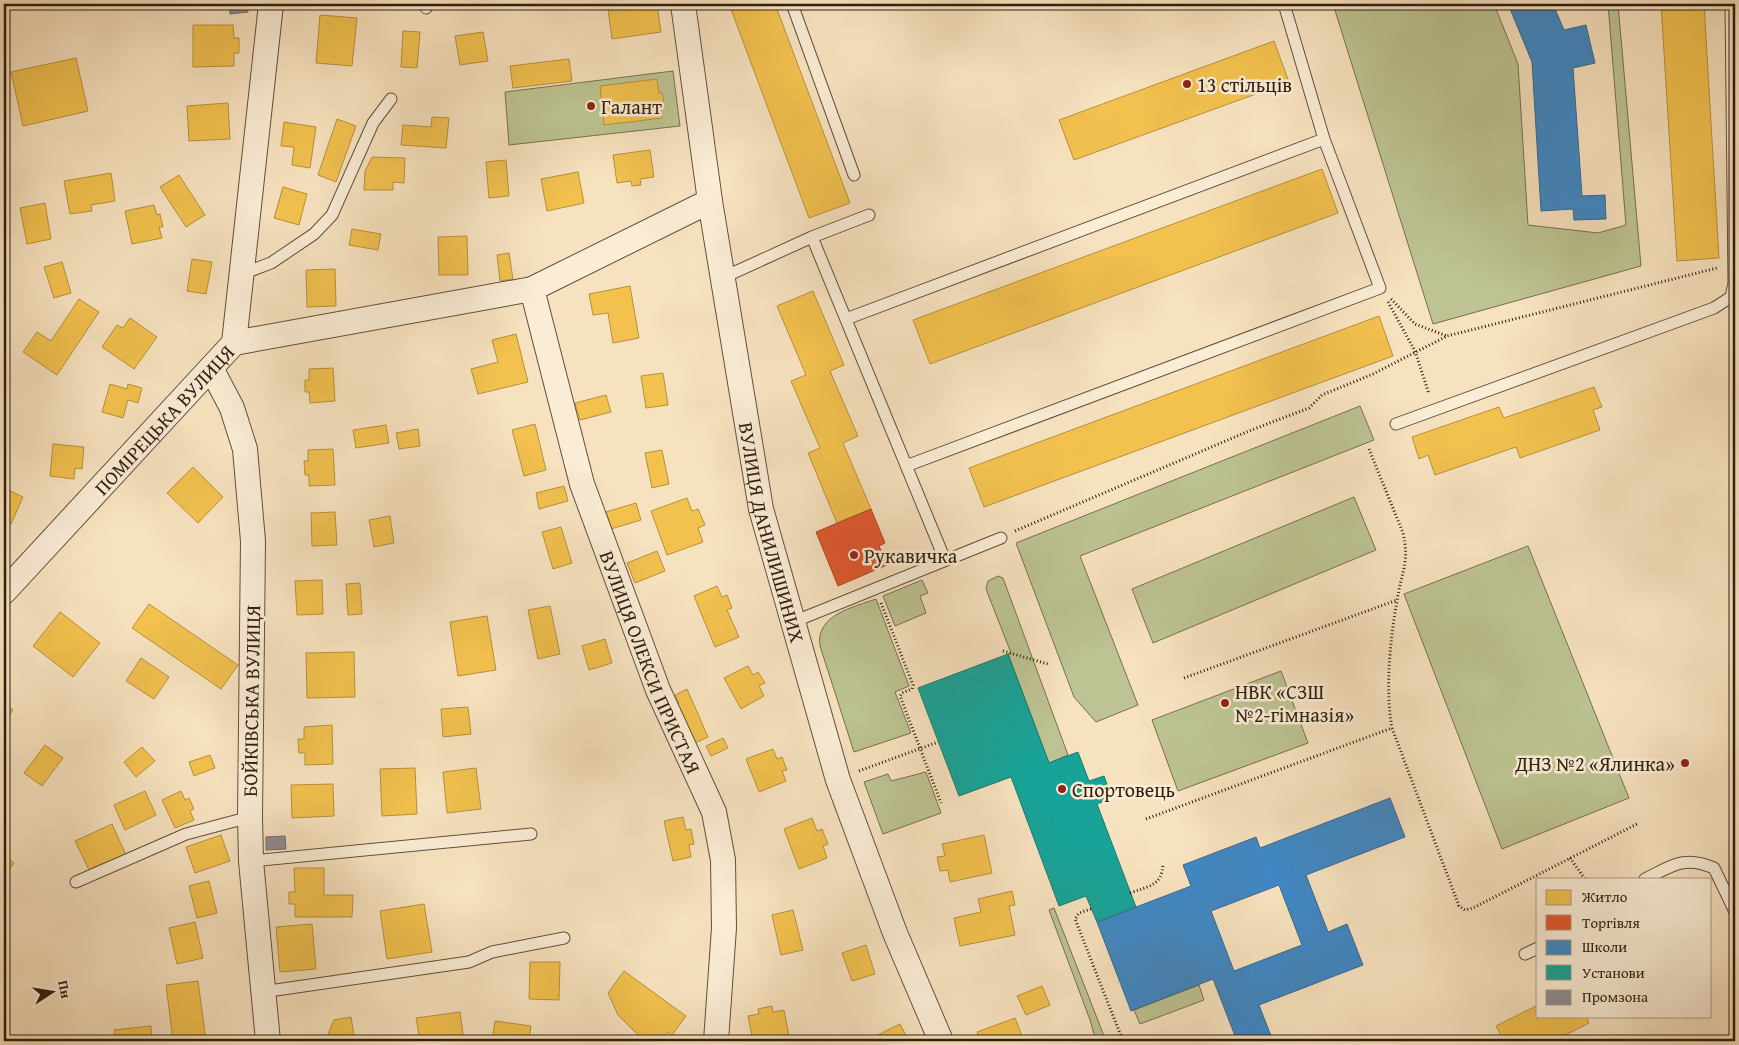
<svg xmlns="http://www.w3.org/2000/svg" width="1739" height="1045" font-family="'Gentium Book Plus',serif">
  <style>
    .green { fill: #bdc392; stroke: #767051 }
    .homes { fill: #f2c14e; stroke: #b8903b }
    .shops { fill: #e4572e; stroke: #ae4625 }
    .schools { fill: #3f88c5; stroke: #3a688f; fill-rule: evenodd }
    .public { fill: #17a398; stroke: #1e7b6f }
    .industry { fill: #8d8d92; stroke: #716c6b }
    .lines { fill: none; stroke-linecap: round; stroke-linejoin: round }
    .lane-casing { stroke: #614f3c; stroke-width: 13 }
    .street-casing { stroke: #614f3c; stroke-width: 26 }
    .path { stroke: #2f1e10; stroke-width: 3; stroke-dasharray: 1 2.5; stroke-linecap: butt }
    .lane { stroke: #faecd5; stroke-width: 11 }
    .street { stroke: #faecd5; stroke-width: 24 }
    .poi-dot { fill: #8f2418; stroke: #faecd5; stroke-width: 2 }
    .labels { text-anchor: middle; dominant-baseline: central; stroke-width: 5; stroke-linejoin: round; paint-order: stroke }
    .poi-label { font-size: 20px; fill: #2f1e10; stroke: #faecd5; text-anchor: start }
    .street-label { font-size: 20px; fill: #2f1e10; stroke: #faecd5 }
  </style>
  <rect width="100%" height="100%" fill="#f7e2bf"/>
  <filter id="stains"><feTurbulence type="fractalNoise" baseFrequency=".004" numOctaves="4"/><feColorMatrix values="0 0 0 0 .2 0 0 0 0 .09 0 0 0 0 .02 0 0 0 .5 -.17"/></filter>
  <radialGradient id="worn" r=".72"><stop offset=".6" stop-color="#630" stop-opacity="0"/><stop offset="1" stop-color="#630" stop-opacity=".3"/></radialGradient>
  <path class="green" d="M1333,4H1494L1518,64L1528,225L1598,233L1626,225L1608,4H1618L1641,266L1433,324Z
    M673,71L680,126L509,145L505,92Z
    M1360,406L1374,440L1080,556L1138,705L1096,722L1074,697L1016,543Z
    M1354,497L1376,550L1153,643L1132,589Z
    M1528,546L1629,798L1502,849L1404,594Z
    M998,576L1003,578L1068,755L1049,763L1008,654L1011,653L986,589L988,581Z
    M922,580L928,593L920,596L926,613L895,626L883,596Z
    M876,599L909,686L895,692L911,733L854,752L820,646C815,615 854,607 876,599Z
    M1281,671L1308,743L1178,791L1152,720Z
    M926,772L941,813L883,834L864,782L888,774L891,781Z
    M1054,908L1106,1041H1096L1090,1020L1049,910Z
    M1199,985L1204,1000L1140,1024L1134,1010Z"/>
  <path class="homes" d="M339,4H372V6H339Z
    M657,4L661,32L612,39L608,10Z
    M729,4H775L850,203L809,218Z
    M1661,4H1704L1719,258L1677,261Z
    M320,15L357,18L352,66L316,63Z
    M193,25H233L234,38H239V53H234V66L193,67Z
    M403,31L420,32L417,68L401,67Z
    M483,32L488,61L460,65L455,36Z
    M1274,41L1289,82L1074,160L1059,120Z
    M76,58L88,111L23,126L11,72Z
    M569,59L572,81L513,88L510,66Z
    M657,79L659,93H662L664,102L660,103L662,118L604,125L600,86Z
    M228,103L230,139L189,141L187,106Z
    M432,117L449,118L446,148L401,145L403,125L431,127Z
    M337,119L356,126L336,182L318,175Z
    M284,122L316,127L310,168L292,165L294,147L281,146Z
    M650,150L654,177L640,179L641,185L632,186L631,181L617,183L613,155Z
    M372,157L405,158L404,183L393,182V190H364L365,171Z
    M506,160L509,196L489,198L486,162Z
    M1322,169L1338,213L930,364L913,320Z
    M578,172L584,203L547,211L541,179Z
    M111,173L115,201L91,205L92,211L70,214L64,181Z
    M179,175L205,215L186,227L160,187Z
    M283,187L307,194L299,225L274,218Z
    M45,203L51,239L27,244L20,208Z
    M154,205L157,215L160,214L163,227H159L162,238L132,244L125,211Z
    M352,229L381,234L378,250L349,245Z
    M467,236L468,275H439L438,237Z
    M509,253L513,279L500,281L497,255Z
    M192,259L212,262L206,294L187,291Z
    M62,262L71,293L54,298L44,267Z
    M335,269L336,306L307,307L306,270Z
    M630,286L639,338L613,343L608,313L593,315L589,294Z
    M813,291L844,365L830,371L858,436L843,443L871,509L837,523L808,453L820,448L791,381L806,375L777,306Z
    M79,299L99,312L57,375L23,352L37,332L51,341Z
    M1379,316L1393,356L984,507L969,468Z
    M130,318L157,337L134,369L102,347L117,325L123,328Z
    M516,334L528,382L478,394L471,369L498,362L492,340Z
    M333,368L335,401L310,403L309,392H305V380H309V369Z
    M663,373L668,405L646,408L641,376Z
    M110,384L127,389L128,384L142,388L138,403L128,400L123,418L102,412Z
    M1594,387L1602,407L1593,410L1600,430L1520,458L1516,447L1435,475L1428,455L1419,459L1412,437L1499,407L1504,418Z
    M606,395L611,412L580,420L575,403Z
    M535,424L546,470L524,476L512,430Z
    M386,425L389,443L356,448L353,430Z
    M418,429L420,446L399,449L396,433Z
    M53,444L84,447L82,469L75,468L74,479L50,476Z
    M333,449L335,485L309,486V475H305L304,461H308V450Z
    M662,450L669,484L652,488L645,453Z
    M193,467L223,497L198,523L167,493Z
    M564,486L568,501L539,509L536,493Z
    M4,488L23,497L11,524L4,521Z
    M687,498L692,511L698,509L705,525L698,528L703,542L667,555L651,511Z
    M636,503L641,520L611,529L606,512Z
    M335,512L337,545L312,546L311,513Z
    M390,516L394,543L374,547L369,520Z
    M561,527L572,563L553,569L542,532Z
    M657,551L665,571L635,583L627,563Z
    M322,580L323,614L297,615L295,581Z
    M360,583L362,614L348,615L346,584Z
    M717,586L722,597L727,595L732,608L727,610L739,637L715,647L694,596Z
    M149,604L238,665L221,689L132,628Z
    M550,606L560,654L538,659L528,610Z
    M60,612L100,643L73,677L33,646Z
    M487,616L496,670L458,676L450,622Z
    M605,639L612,663L589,670L582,646Z
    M354,652L355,697L307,698L306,653Z
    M141,658L169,677L154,699L126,681Z
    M748,666L753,675L758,672L765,683L759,686L764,696L741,709L724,678Z
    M687,689L708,737L695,743L677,705L679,704L675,695Z
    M4,703L13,710L4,723Z
    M468,707L471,734L443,737L441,709Z
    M332,725L333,764L305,765V753H299L298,739H304V727Z
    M723,738L728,748L711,756L706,746Z
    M45,745L63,758L42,786L24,773Z
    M142,747L155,761L136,777L124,762Z
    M773,749L777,759L782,757L787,770L782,771L786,781L759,792L746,759Z
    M210,755L215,768L194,776L189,762Z
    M415,768L417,814L382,816L380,769Z
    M476,768L481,809L447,813L443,772Z
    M333,784L334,816L292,818L291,785Z
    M145,791L156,815L125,830L114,805Z
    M181,791L185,800L189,798L194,809L190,811L194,820L175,828L162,800Z
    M683,817L686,830L691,829L694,844L689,845L691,857L673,861L664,821Z
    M812,818L817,831L822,829L828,844L823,846L827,858L799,869L784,829Z
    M112,824L126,855L90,872L75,841Z
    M221,835L230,861L195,873L186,847Z
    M984,835L992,873L950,882L948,870L940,871L937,857L945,856L942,844Z
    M4,855L14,863L4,877Z
    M294,868H324V895H353L352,917H295V904H289V892H295Z
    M209,881L217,913L197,918L189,886Z
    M1012,891L1015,905L1009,906L1015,935L960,946L954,918L981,912L978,899Z
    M424,904L432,952L387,959L380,911Z
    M793,910L803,950L781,955L772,915Z
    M195,922L203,958L177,964L169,928Z
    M312,924L316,969L280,972L276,927Z
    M866,945L875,974L852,981L842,953Z
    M530,962H560L559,1000L529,999Z
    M624,971L686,1016L672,1035L668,1032L665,1037L653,1040L641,1038L618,1015L608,993Z
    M198,981L206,1041H173L166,985Z
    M1042,986L1050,1005L1026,1015L1017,996Z
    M1538,1005V1016H1586L1589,1023L1554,1041H1504L1496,1026Z
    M772,1006L773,1012L784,1010L790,1041H753L748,1016L759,1014L758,1009Z
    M460,1012L464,1041H420L416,1018Z
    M351,1017L355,1041H325L334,1020Z
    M1015,1018L1024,1041H981L977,1032Z
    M495,1021L531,1026L529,1041H492Z
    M900,1024L909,1041H879L876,1036Z
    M151,1026L152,1041H115L114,1030Z"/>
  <path class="shops" d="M871,509L885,543L879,546L887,565L838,586L816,532Z"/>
  <path class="schools" d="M1508,4H1553L1564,30L1586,25L1595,63L1573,68L1582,196L1605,195L1606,219L1574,220L1573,209L1541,211L1532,62Z
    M1390,798L1405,837L1306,875L1328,932L1347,924L1363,965L1259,1005L1273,1041H1237L1213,979L1131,1011L1097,922L1191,886L1183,865L1256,837L1260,848ZM1279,885L1302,945L1234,971L1211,911Z"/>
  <path class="public" d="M1008,654L1049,763L1078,752L1089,781L1104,776L1112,798L1097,804L1136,907L1097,922L1086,896L1059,906L1011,777L959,796L918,688Z"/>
  <path class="industry" d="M229,4H247L248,12L230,14Z
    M285,836L286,849L266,850V837Z"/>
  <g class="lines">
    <g class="lane-casing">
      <path id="lane" d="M792,4L854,175
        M426,8L428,4
        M812,237L945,560
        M242,274L271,263L314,234L332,215L373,123L391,99
        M722,278L812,237L869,215
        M846,319L1324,139
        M1396,424L1714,308L1731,297L1734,283L1731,4
        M906,466L1380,288L1324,139L1284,4
        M793,622L1001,538
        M251,861L531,834
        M1645,879C1672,866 1683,855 1714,868L1735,912
        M76,882L186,834L250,817
        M1525,954L1538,948
        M262,992L469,962L492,952L564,938"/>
    </g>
    <g class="street-casing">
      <g id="street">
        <path id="s1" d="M683,4L710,201L761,509L838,780L895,933L941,1041"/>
        <path id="s2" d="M532,289L582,484L658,690L714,812L723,860L724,928L716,1041"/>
        <path d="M234,343L532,289L710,201"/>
        <path d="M211,368L232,408L245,449L253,541L250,817L251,861L268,1041"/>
        <path id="s3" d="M4,592L234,343L271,4"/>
      </g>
    </g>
    <path class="path" d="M1391,299L1415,324L1447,336
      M1388,302L1415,351L1429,394
      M1369,449L1403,533C1410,562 1401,573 1397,601C1390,639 1385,690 1392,728
      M1015,531L1249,431L1309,408L1322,395L1373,374L1447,336L1717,268
      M881,603L913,685L912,689L902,693L900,696L941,803
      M1003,651L1048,664
      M1184,678L1397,600
      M859,771L938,742
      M1146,819L1392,728L1459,906L1465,910L1473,908L1637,824
      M1570,858L1585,879
      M1130,893C1149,886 1162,886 1163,864
      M1091,909L1079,913L1075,919L1123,1041"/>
    <use href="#lane" class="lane"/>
    <use href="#street" class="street"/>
  </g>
  <g class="poi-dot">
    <circle cx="1187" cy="84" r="5"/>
    <circle cx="591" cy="106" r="5"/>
    <circle cx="854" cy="555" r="5"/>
    <circle cx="1225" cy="703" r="5"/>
    <circle cx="1685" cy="763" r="5"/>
    <circle cx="1062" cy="789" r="5"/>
  </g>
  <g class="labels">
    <g class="poi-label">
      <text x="1197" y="84">13 стільців</text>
      <text x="601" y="106">Галант</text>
      <text x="864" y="555">Рукавичка</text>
      <text x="1235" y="691">НВК «СЗШ<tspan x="1235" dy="23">№2-гімназія»</tspan></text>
      <text x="1675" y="763" text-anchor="end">ДНЗ №2 «Ялинка»</text>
      <text x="1072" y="789">Спортовець</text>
    </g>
    <g class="street-label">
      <text stroke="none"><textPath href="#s3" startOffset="235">ПОМІРЕЦЬКА ВУЛИЦЯ</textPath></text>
      <text stroke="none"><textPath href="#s1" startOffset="536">ВУЛИЦЯ ДАНИЛИШИНИХ</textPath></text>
      <text stroke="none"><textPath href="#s2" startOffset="392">ВУЛИЦЯ ОЛЕКСИ ПРИСТАЯ</textPath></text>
      <text transform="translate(251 701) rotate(-89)">БОЙКІВСЬКА ВУЛИЦЯ</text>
    </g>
  </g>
  <rect width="1739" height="1045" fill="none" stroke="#f7e2bf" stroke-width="20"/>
  <rect x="5" y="5" width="1729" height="1035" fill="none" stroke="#2f1e10" stroke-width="2.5"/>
  <rect x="10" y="10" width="1719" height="1025" fill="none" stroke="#2f1e10"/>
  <rect x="1536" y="878" width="175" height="140" fill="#faecd5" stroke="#a99a86"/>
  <rect x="1546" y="890" width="25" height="15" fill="#f2c14e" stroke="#a99a86"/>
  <text x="1582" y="902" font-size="15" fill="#2f1e10">Житло</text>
  <rect x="1546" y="915" width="25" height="15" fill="#e4572e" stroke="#a99a86"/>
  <text x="1582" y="928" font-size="15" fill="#2f1e10">Торгівля</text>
  <rect x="1546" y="940" width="25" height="15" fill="#3f88c5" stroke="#a99a86"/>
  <text x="1582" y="952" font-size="15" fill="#2f1e10">Школи</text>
  <rect x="1546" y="965" width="25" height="15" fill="#17a398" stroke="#a99a86"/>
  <text x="1582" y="978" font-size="15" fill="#2f1e10">Установи</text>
  <rect x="1546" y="990" width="25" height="15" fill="#8d8d92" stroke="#a99a86"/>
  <text x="1582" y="1002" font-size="15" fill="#2f1e10">Промзона</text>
  <g transform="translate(52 992) rotate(78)" stroke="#faecd5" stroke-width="4" paint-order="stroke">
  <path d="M0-4L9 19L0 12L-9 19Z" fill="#2f1e10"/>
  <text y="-8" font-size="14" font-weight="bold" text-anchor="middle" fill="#2f1e10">Пн</text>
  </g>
  <rect width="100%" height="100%" filter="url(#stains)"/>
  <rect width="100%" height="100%" fill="url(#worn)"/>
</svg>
